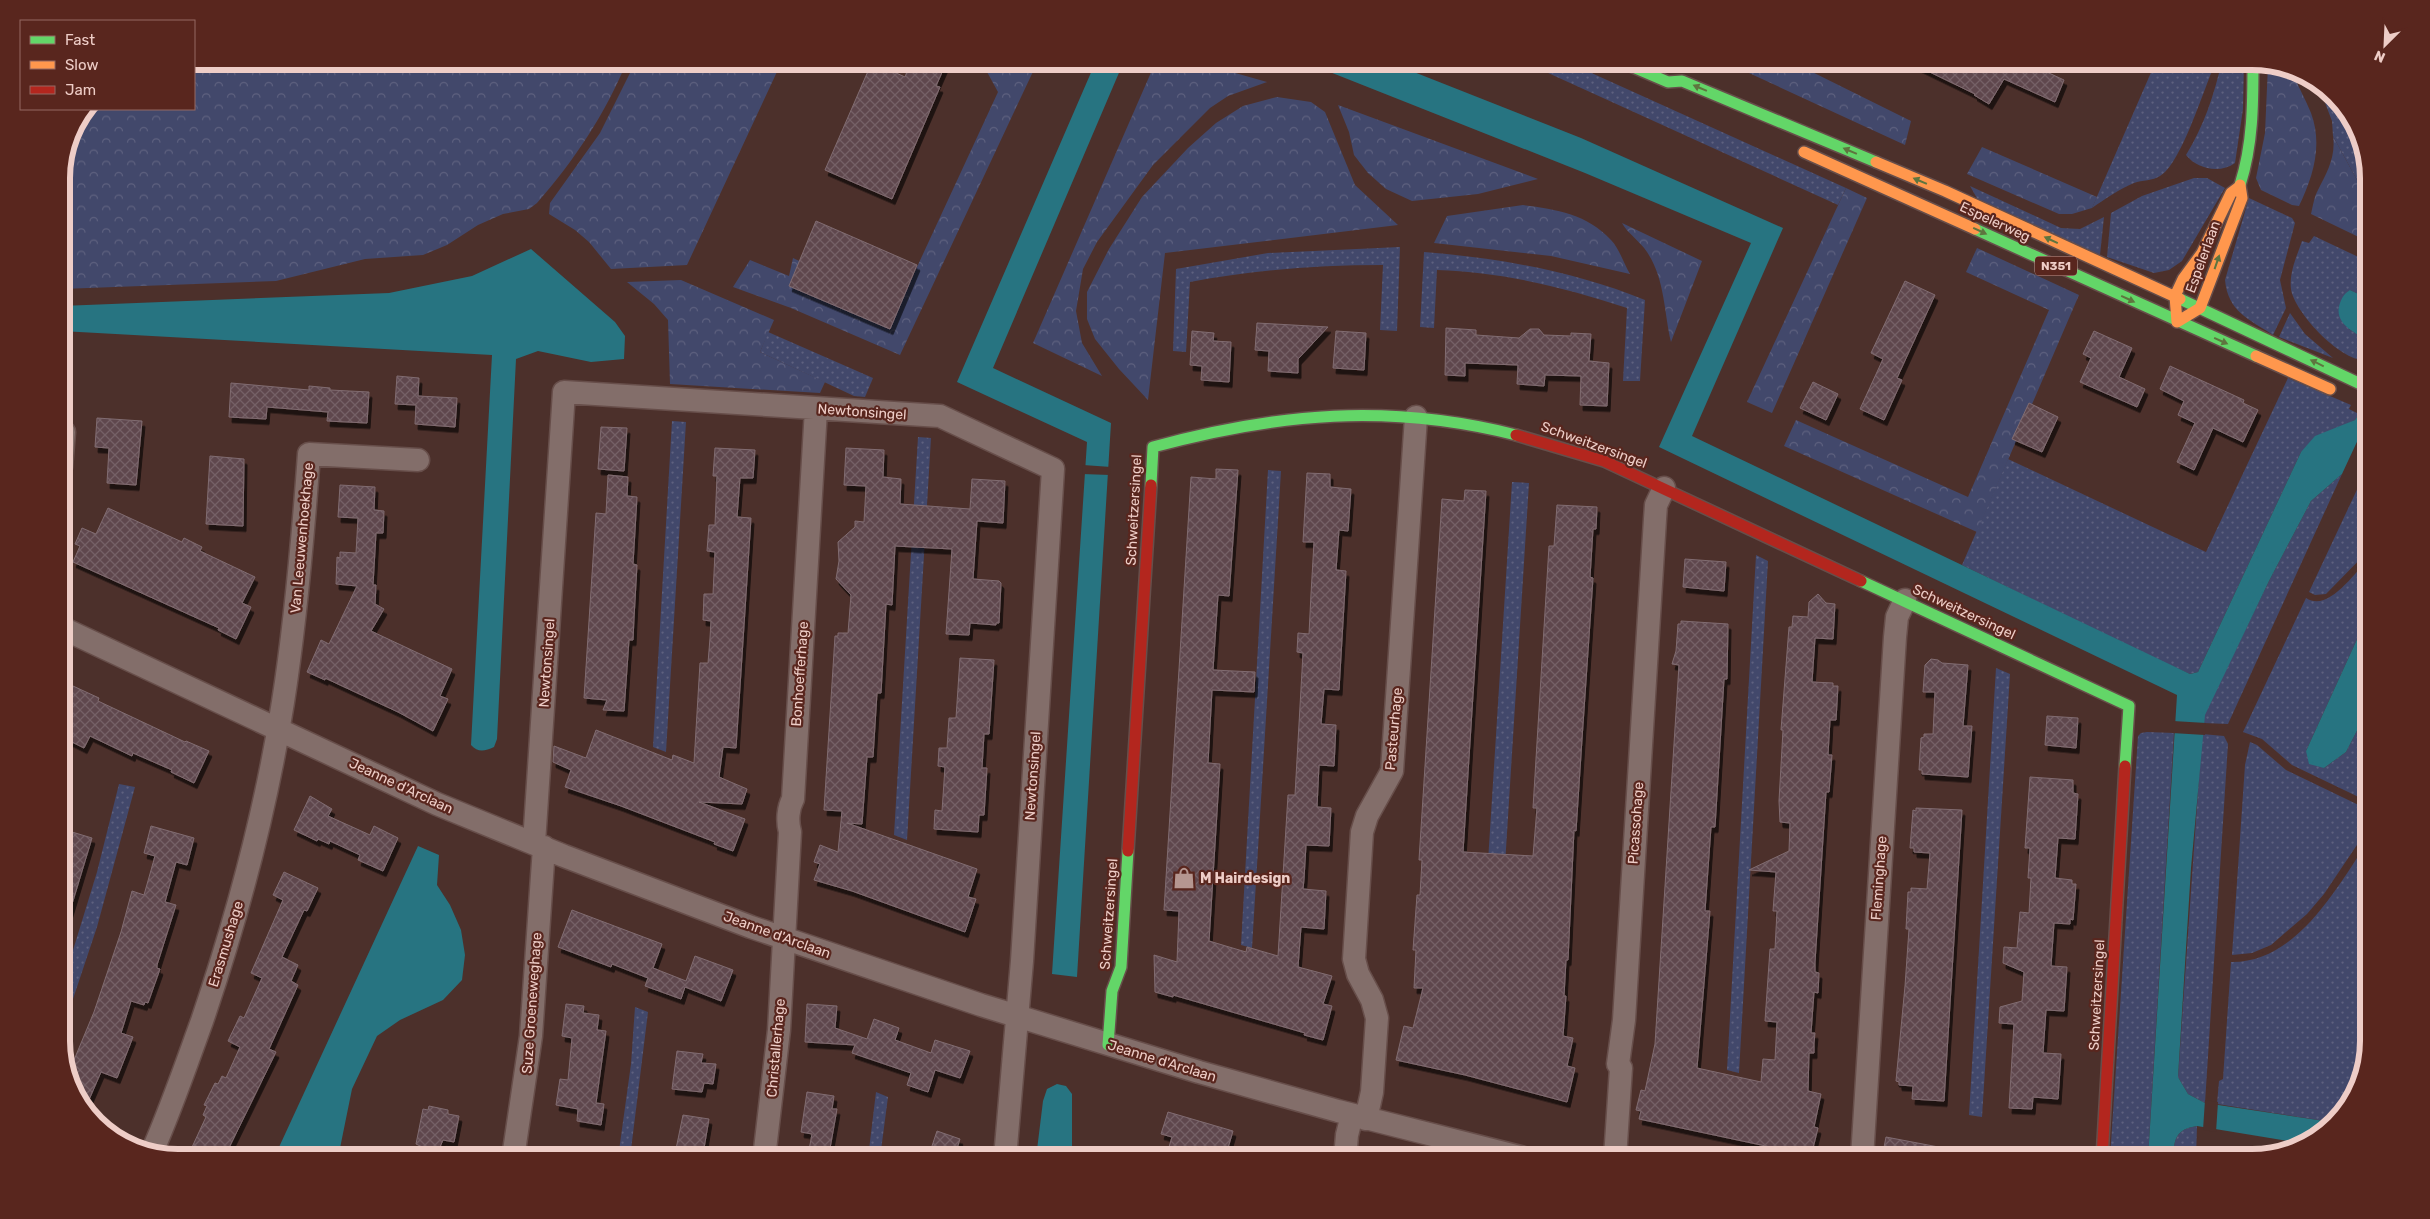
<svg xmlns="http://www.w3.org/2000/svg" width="2430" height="1219" font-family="Rubik,sans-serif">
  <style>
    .grass { fill: url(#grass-dots) }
    .forest { fill: url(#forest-crowns) }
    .pitch { fill: #42486b }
    .water { fill: #277481 }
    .pier { fill: #4c302b }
    .building { fill: url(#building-cross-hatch); stroke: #816c71; filter: url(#shadow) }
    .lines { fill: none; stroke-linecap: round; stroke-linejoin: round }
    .street-casing { stroke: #674e4a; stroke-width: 25 }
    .fast-casing { stroke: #674e4a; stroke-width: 14 }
    .slow-casing { stroke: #674e4a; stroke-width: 14 }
    .jam-casing { stroke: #674e4a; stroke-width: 14 }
    .street { stroke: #836e6a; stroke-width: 22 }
    .fast { stroke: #63d668; stroke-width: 11 }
    .slow { stroke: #ff974d; stroke-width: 11 }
    .jam { stroke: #b3261e; stroke-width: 11 }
    .oneway { fill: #5e753f }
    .labels { text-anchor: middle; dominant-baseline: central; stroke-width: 4.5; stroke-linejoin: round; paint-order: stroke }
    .shield { fill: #59261e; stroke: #c19b94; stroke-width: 1 }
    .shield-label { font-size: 12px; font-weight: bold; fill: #eecdc7 }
    .street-label { font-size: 14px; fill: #eecdc7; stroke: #59261e }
    .poi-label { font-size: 14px; font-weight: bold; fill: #eecdc7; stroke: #59261e; text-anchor: start }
    .rim { fill: none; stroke: #eecdc7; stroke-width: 6 }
  </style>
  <defs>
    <pattern id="grass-dots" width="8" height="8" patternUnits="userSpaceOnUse" patternTransform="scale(1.25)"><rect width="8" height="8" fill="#42486b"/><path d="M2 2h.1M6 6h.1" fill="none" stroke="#5e617f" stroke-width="1.8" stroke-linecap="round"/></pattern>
    <pattern id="forest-crowns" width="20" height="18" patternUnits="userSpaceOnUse" patternTransform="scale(1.25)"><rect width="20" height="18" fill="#42486b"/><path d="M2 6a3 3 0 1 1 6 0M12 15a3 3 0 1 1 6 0" fill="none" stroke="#5e617f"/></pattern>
    <pattern id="building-cross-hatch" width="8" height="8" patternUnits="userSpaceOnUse" patternTransform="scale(1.25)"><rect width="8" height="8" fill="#5e474e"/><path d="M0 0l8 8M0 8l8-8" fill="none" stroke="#756066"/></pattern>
    <filter id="shadow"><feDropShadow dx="3" dy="5.5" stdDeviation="0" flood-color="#0009"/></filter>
  </defs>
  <rect width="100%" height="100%" fill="#4c302b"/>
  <path class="grass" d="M1522,61H1565L1846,188L1838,205Z
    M1724,61H1755L1749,73Z
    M2156,61H2213L2212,71C2202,95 2180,165 2160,176C2153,181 2142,180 2134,183C2119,189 2105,199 2092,208Z
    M2222,61H2244L2243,109L2235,163C2220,174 2197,169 2186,155C2204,126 2214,95 2222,61Z
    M2319,87L2349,113L2369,171V202L2333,136L2332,121Z
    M2194,178H2207L2225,188L2182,261L2169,270L2154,273L2107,257L2111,213L2142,196Z
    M1970,186L2061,228L2080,229L2104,217L2100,255L1978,200Z
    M2249,198L2292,218L2295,223L2280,280L2286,308L2273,335C2249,319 2228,312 2225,280Z
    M2314,236L2369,262V299L2350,290L2349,329L2369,341V360C2343,365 2294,312 2291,289C2289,272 2297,256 2302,241L2309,243Z
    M1400,247L1397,331L1380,330L1383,265C1317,265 1254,270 1190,282L1186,352L1173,351L1176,269L1268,253Z
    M1424,252C1499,258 1574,271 1645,300L1640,381H1623L1627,308C1566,288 1503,272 1437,270L1434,328L1420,327Z
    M2290,313L2305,334L2333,358L2279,337Z
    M768,332L873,378L865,397L854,396L760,352Z
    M2288,378L2351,405L2349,409L2359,414L2355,420L2338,428L2301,452L2198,672L2190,674L2156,659L1962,565L2008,459L2206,552Z
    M672,421L686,422L666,752L653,747Z
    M918,437L931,438L907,840L894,835Z
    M2369,464V550L2326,594L2315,595L2309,592Z
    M1268,470L1281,471L1252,948L1241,945Z
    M2342,474L2228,724L2203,723L2204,715L2269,581L2311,501Z
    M1512,482L1529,483L1496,1008L1479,1004Z
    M1756,555L1768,561L1739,1073L1727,1070Z
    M2369,559V613L2306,751L2324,768L2346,752L2363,719L2364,693L2361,669L2369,634V802L2292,765L2262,739L2243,732L2306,598C2328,613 2354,573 2369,559Z
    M1996,668L2010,674L1982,1117L1969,1115Z
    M2147,732L2174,733L2148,1158H2110L2138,736L2141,733Z
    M2202,734L2224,736L2228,744L2205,1103L2188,1094L2178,1077Z
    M2250,742L2257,745L2286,770L2369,810V827L2324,894L2307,914L2271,945L2252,953L2232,955L2245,765Z
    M119,784L135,787L97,927L62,1032V986L97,872Z
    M2369,840V1041L2357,1092L2331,1122L2217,1104L2219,1081L2223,1079L2231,962C2297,963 2337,887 2369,840Z
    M635,1007L648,1012L630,1158H618L631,1064Z
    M876,1092L888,1097L880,1158H868Z
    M2197,1126L2196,1158H2173C2174,1139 2176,1129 2197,1126Z"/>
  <path class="forest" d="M194,61H627C606,113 574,161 537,203L529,209L503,214L478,225L447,245L423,255L365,259L276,281L61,289V171L73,127L86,109H194Z
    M636,61H782L687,265L611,269L589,242L575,230L549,214L550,203L600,133Z
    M981,61H1038L900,355L791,308L733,287L750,260L789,276L793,258L877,298L892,321L998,92Z
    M1156,61H1193L1267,82L1228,96L1210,108L1153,165L1097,242L1083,269L1076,311L1082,343L1102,376L1033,343Z
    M1755,61H1790L1911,121L1905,145L1749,73Z
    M2268,65L2292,70C2297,85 2305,98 2311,113C2323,145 2313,177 2299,206L2292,205L2261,190L2256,178L2265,133Z
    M1277,97L1311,102L1325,112L1355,185L1398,225L1165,253L1148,400L1119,369L1095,339L1087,319V292L1109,249L1142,197L1188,148L1216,123L1243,106Z
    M1338,105L1538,179L1478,194L1412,201L1386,189L1368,173L1354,155L1349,132Z
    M2333,136L2369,202V242L2311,214C2313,206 2314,197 2318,190C2327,172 2336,157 2333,136Z
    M1982,147L2097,197L2092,208L2072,214H2059L1967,174Z
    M1846,188L1867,198L1772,413L1747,402Z
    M1523,205C1555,209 1588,214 1611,240C1619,248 1624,264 1630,274L1551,256L1434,243L1447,216Z
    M1622,223L1702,261L1671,342C1664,312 1665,279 1647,252C1640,241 1628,234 1622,223Z
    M1977,248L2079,295L1977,532L1784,446L1796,420L1968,497L2049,310L1966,272Z
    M681,280L774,320L760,352L825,382L820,393L670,384L668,320L654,304L627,282Z"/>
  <path class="pitch" d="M2369,912V949L2355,943Z"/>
  <path class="water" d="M1096,61H1124L993,368L1111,423L1077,977L1052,974L1087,442L957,382Z
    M1302,61H1386L1581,138L1783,228L1692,436L2190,674L2198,672L2301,452L2315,436L2355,420L2359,414L2368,418L2342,474L2311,501L2269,581L2205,715L2191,868L2178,1077L2188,1094L2205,1103L2331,1122L2317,1138L2301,1143L2197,1126C2176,1129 2174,1139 2173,1158H2148L2177,695L1659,447L1751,243L1585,173Z
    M531,249L615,322L625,336L624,359L591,362L538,351L516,359L497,739L494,747C485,751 478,753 471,745L492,355L61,331V306L389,293L472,276Z
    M2350,290L2369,299V341C2353,332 2333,323 2340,303C2343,296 2344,294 2350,290Z
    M2369,613V634L2361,669L2364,693L2363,719L2346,752L2324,768L2309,764L2306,751Z
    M418,846L439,855L437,885L450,905L461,930L465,955L462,980L443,1000L400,1020L377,1036L352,1089L338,1158H274Z
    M1057,1084L1066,1086L1072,1094V1158H1036L1043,1101L1047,1089Z"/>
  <path class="pier" d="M1083,465L1111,467L1110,475L1082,474Z
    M2173,721L2206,723L2205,735L2172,733Z
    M2205,1100L2218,1102L2216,1132L2203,1130Z"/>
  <path class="building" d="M911,61H947L936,86L940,87L892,199L825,170L872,62L905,77Z
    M1907,61H2023L2064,80L2055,102L2004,79L1989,104L1974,95L1975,94Z
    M816,221L917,265L890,329L789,286Z
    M1905,281L1935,295L1897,378L1902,380L1884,420L1860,409L1883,359L1871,353Z
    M1257,323L1328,327L1298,359V373L1268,371L1269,351L1255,350Z
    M1446,328L1476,330V335L1519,338L1530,329H1539L1544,335L1571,336V333L1591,334L1589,361L1609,363L1607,406L1580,405L1581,376L1545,375L1544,386L1517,384L1518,365L1465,363V376L1445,375Z
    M1192,331L1214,333L1213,341L1231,342L1229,382L1201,380L1202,366L1190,365Z
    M1336,331L1366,333L1364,370L1333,368Z
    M2094,331L2132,348L2119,377L2145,389L2137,407L2080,382L2091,358L2083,354Z
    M2170,366L2244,400L2243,403L2258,410L2243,442L2213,428L2194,470L2177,462L2195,423L2178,415L2184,401L2160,389Z
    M397,376L419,378L418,396L457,398L455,427L415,424L416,405L395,404Z
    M1813,382L1838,394L1826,420L1800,408Z
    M231,383L309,390V386L330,388V390L369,392L367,423L327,421L328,412L267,407L266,419L229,417Z
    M2029,403L2058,417L2042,452L2012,439Z
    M97,418L142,421L136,485L107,483L109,448L95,447Z
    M601,427L627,428L624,471L598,469Z
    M715,448L755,450L753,478H740L737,517L751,518L736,748L723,747L719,777L747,789L742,804L699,802L745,819L733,851L714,844L715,842L621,806L565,787L571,770L553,762L554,746L586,758L596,730L672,760L673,755L694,763L700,663H708L710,638L711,621L703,620L704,594H713L715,552L707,551L709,525H715L717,476H713Z
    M846,448L884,450L883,477L901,479L900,504L970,509L972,479L1005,481L1003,523L977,521L973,579L999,581L1001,583L999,623H996V625L970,623L969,635L946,634L952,549L895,546L892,605L886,604L881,693H877L873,757H867L862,824L847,823L977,869L968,897L976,899L965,932L852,891L814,880L820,864L814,862L820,845L838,852L842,811L824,810L835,636H838V633H848L851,595L836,579L839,561L838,542L855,527V521L864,522L866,486L844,485Z
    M210,456L244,459L243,526L206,524Z
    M1216,469L1238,470L1229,596L1218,595L1213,670L1255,672L1254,692L1212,690L1208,763L1220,764L1209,941L1246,952L1247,947L1278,956L1288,795H1295L1303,653L1297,652L1298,633L1309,634L1311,594L1314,542H1303L1307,473L1330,474V487L1351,489L1348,531L1339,530L1336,570L1346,571L1339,690L1324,689L1321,724L1336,725L1334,766L1319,765L1317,807L1331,808L1329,846L1306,845L1304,879L1303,889L1326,891L1324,929L1301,927L1298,967L1332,976L1323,1004L1332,1006L1323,1040L1304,1035L1305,1033L1173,995V997L1155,992L1154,955L1177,962L1179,911L1164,910L1191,477L1216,479Z
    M608,475L628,477L627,496L637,497L633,564L637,565L634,618L633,640H629L624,711L603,710L607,700L584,698L596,513L606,514Z
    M340,485L375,487L374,510L384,511L383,533H376L373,585H376L375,604L384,609L371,631L452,669L440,696L448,699L433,731L398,712L325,678V680L307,672L321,640L329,644L357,586L336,584L337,557L340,558V552L356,553L358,518L338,517Z
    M1465,490L1486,491L1463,852L1533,856L1537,808H1533L1549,546H1554L1557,505L1597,507L1596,529H1593L1590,577L1593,578L1582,739L1576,831L1574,830L1568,960H1566L1564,996H1566L1563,1036L1573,1038L1567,1066L1575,1068L1567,1102L1465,1075L1396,1060L1404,1026L1413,1028L1423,988H1414L1416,950H1413L1417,895H1420L1422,860H1419L1442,499L1464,501Z
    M108,508L182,542L184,538L202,547L200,551L255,577L242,603L251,607L236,639L218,630L219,628L73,562L80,546L75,544L82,528L96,534Z
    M1685,559L1726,562L1724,591L1683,587Z
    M1818,594L1826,603L1835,604L1833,639L1815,638L1812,682L1833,683V686H1838L1836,720H1830L1828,755H1832L1829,792H1826L1815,962V972L1819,973L1818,993L1814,992L1811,1033H1815L1814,1043V1053H1809L1808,1091L1821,1094L1814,1127L1818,1128L1813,1148L1810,1147L1808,1155L1639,1119L1641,1111L1636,1110L1641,1090L1645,1091L1655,1044L1679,665L1672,664L1676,651L1678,624H1681V621L1728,624L1727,679H1724L1715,827H1711L1705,911H1710L1697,1068L1761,1082L1763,1059L1775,1060L1777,1022L1765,1021L1770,949H1775L1777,911H1773L1776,872L1749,870L1789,851L1790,823L1780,822L1779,801L1783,730H1781L1789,627H1792L1793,616L1808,617L1809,602Z
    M960,658L994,660L989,734H984L982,768H987L984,815H979L978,832L934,829L935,810L942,811L945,767L938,766L939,748H947L949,718H956Z
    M1931,659L1938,660L1942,663L1968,665L1963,726H1972L1968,777L1922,774V770H1919L1921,738L1924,737V734H1933L1935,692H1923L1925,665Z
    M73,686L99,698L98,701L185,742L186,741L209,751L194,783L171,772L172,770L133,753L132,756L90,736L84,748L62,737V710Z
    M2047,716L2078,718L2076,748L2045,745Z
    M2030,777L2073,780V793L2078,794L2075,839L2058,838L2055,878L2072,880V884H2076L2073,920L2070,919V924L2054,923L2051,966L2067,967L2064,1011L2046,1010L2043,1053L2061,1054L2058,1099L2033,1097L2032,1109L2009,1108L2014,1024L1999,1023L2000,1007L2022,1001L2024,972L2003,963L2004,947L2017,948L2020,912L2029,913L2031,878H2028L2030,848H2025Z
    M310,796L332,809L328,816L370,835L374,826L398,838L383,871L358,860L360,855L330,841L329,844L318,839L317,841L294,830Z
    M1916,808L1962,810L1944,1101L1912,1099L1913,1086L1899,1085V1082L1896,1081L1905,986L1909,929H1906L1908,892H1911V888L1927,889L1930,853L1914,852V848H1910L1913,810L1916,811Z
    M151,826L194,838L187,865L176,862L165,902L176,905L157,965V968L160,969L148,1003L145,1002L144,1005L131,1001L121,1033L133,1037L117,1078L101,1072L85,1109L81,1106L69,1072L94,1012L121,932L132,891L144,895L155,856L144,853Z
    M62,829L92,838L66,924L62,923Z
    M284,872L318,888L307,911L304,910L282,957L298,965L291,981L298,985L269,1049L276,1052L224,1158H187L206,1117L203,1115L207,1106L204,1105L215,1083L218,1084L222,1076L226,1078L240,1047L228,1041L240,1016L244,1018L262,978L251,973L283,900L273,895Z
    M572,910L662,944L653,968L686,981L695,956L733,970L721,1001L685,987L681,999L645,986L648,978L612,964L611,967L558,947Z
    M566,1004L584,1006L583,1013L599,1015L597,1030L606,1031L596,1103L604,1104L601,1125L577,1121L578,1109L556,1105L560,1079L568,1080L572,1038L562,1036Z
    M807,1004L837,1006L835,1028L867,1039L874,1019L899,1028L895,1040L931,1053L935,1040L970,1051L960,1078L935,1070L928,1092L907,1085L911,1073L852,1053L855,1045L805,1042Z
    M677,1051L703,1054L701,1063L716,1064L713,1084L704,1083L702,1092L672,1089Z
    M807,1092L834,1096L832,1109H837L829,1154L809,1150L812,1134L801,1132Z
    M429,1106L448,1110V1114L459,1116L454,1142L443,1140L437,1154L416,1144L423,1109L428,1110Z
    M1168,1112L1233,1131L1225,1158H1205L1169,1147L1172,1137L1161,1134Z
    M683,1115L709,1119L703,1154L676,1149Z
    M937,1131L960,1139L954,1158H928Z
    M1886,1137L1949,1149L1948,1158H1882Z"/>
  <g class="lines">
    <g class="street-casing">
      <path id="street" d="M61,467L64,432
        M62,628L437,804L564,856L751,927L981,1005L1199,1072L1338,1111L1524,1158
        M534,843L564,392L940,416L1053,469L1022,961L1005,1158
        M1366,1119L1372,1092L1377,1018L1372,1000L1358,974L1354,959L1362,832L1367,816L1392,771L1416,417
        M152,1152C171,1109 186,1065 202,1021C237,918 266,810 283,702C296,620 303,537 309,454L418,460
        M513,1158L531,1036L544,847
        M764,1158L779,1030L790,832C787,821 788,808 793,799L816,409
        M1345,1158L1347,1135L1352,1115
        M1615,1158L1621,1068L1618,1064L1624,1020L1655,519L1656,505L1664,488
        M1862,1158L1895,637L1897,617L1905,600"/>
    </g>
    <g class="fast-casing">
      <path id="fast" d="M1619,61L1668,82L1682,81L1876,162
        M2240,185C2253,144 2253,104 2253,61
        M1975,229L2256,356
        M2180,299L2369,388
        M1151,485L1153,447C1278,413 1389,403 1516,435
        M1861,581L2129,706L2125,766
        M1108,1045L1112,991L1121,967L1128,851"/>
    </g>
    <g class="slow-casing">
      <path id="slow" d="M1804,152L1975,229
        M1876,162L1945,191L2180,299
        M2239,187L2231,193L2202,253L2183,279L2175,296L2177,322L2200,308L2242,198L2240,185
        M2256,356L2330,389"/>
    </g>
    <g class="jam-casing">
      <path id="jam" d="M1516,435L1604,461L1861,581
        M1128,851L1151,485
        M2102,1158L2125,766"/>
    </g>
    <use href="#street" class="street"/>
    <use href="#fast" class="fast"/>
    <use href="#slow" class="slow"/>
    <use href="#jam" class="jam"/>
  </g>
  <defs><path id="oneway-solid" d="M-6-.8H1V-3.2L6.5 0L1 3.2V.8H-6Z" transform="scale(1.25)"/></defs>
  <g class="oneway">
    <use href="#oneway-solid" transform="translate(1700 88) rotate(-157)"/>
    <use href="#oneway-solid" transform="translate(1850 151) rotate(-157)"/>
    <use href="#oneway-solid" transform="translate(1920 181) rotate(-157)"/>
    <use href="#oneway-solid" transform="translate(1980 231) rotate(25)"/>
    <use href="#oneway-solid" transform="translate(2051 240) rotate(-155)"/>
    <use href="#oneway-solid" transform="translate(2217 262) rotate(-71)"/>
    <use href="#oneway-solid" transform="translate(2128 299) rotate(25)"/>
    <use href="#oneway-solid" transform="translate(2221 341) rotate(24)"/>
    <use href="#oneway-solid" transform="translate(2317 363) rotate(-154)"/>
  </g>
  <defs>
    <g id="shop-bare" transform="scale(1.725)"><path d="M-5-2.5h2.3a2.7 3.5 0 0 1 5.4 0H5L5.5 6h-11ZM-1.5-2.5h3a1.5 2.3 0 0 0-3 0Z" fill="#b59690" stroke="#59261e" stroke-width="2.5" paint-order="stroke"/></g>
  </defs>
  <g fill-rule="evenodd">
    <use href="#shop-bare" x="1184" y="878"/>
  </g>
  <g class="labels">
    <rect class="shield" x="2035" y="256.5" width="42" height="19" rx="4"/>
    <g class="shield-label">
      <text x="2056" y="266">N351</text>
    </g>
    <g class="street-label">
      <text transform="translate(1995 222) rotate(25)">Espelerweg</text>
      <text transform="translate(2203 257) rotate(-70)">Espelerlaan</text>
      <text transform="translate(862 412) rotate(4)">Newtonsingel</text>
      <text transform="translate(1594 445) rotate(20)">Schweitzersingel</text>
      <text transform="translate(1134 510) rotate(-87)">Schweitzersingel</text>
      <text transform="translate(302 538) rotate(-85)">Van Leeuwenhoekhage</text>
      <text transform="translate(1964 612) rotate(25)">Schweitzersingel</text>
      <text transform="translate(547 663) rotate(-86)">Newtonsingel</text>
      <text transform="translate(800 674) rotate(-86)">Bonhoefferhage</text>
      <text transform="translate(1394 729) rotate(-85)">Pasteurhage</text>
      <text transform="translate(1033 776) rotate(-86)">Newtonsingel</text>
      <text transform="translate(401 786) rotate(25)">Jeanne d'Arclaan</text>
      <text transform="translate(1636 823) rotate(-86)">Picassohage</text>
      <text transform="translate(1879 878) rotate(-86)">Fleminghage</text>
      <text transform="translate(1109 914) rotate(-86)">Schweitzersingel</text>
      <text transform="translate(777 935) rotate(20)">Jeanne d'Arclaan</text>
      <text transform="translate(226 944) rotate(-73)">Erasmushage</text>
      <text transform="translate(2097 995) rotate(-87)">Schweitzersingel</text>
      <text transform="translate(532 1003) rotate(-86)">Suze Groeneweghage</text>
      <text transform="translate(776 1048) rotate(-85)">Christallerhage</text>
      <text transform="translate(1162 1061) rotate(17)">Jeanne d'Arclaan</text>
    </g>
    <g class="poi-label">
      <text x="1200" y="878">M Hairdesign</text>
    </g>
  </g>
  <path d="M0 0H2430V1219H0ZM178 70H2252A108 108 0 0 1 2360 178V1041A108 108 0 0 1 2252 1149H178A108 108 0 0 1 70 1041V178A108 108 0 0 1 178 70Z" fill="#59261e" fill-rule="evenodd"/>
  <path class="rim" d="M178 70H2252A108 108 0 0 1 2360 178V1041A108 108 0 0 1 2252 1149H178A108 108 0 0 1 70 1041V178A108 108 0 0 1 178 70Z"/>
  <rect x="20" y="20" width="175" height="90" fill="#59261e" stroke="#956962"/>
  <rect x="30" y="36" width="25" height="8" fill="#63d668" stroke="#956962"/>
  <text x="65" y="45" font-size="15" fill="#eecdc7">Fast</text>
  <rect x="30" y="61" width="25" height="8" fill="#ff974d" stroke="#956962"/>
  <text x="65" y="70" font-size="15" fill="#eecdc7">Slow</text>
  <rect x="30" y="86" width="25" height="8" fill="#b3261e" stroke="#956962"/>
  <text x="65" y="95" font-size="15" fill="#eecdc7">Jam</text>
  <g transform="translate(2385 45) rotate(204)" stroke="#59261e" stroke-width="4" paint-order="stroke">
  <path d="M0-4L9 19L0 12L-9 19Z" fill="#eecdc7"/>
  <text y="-8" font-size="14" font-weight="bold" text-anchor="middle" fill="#eecdc7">N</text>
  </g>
</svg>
